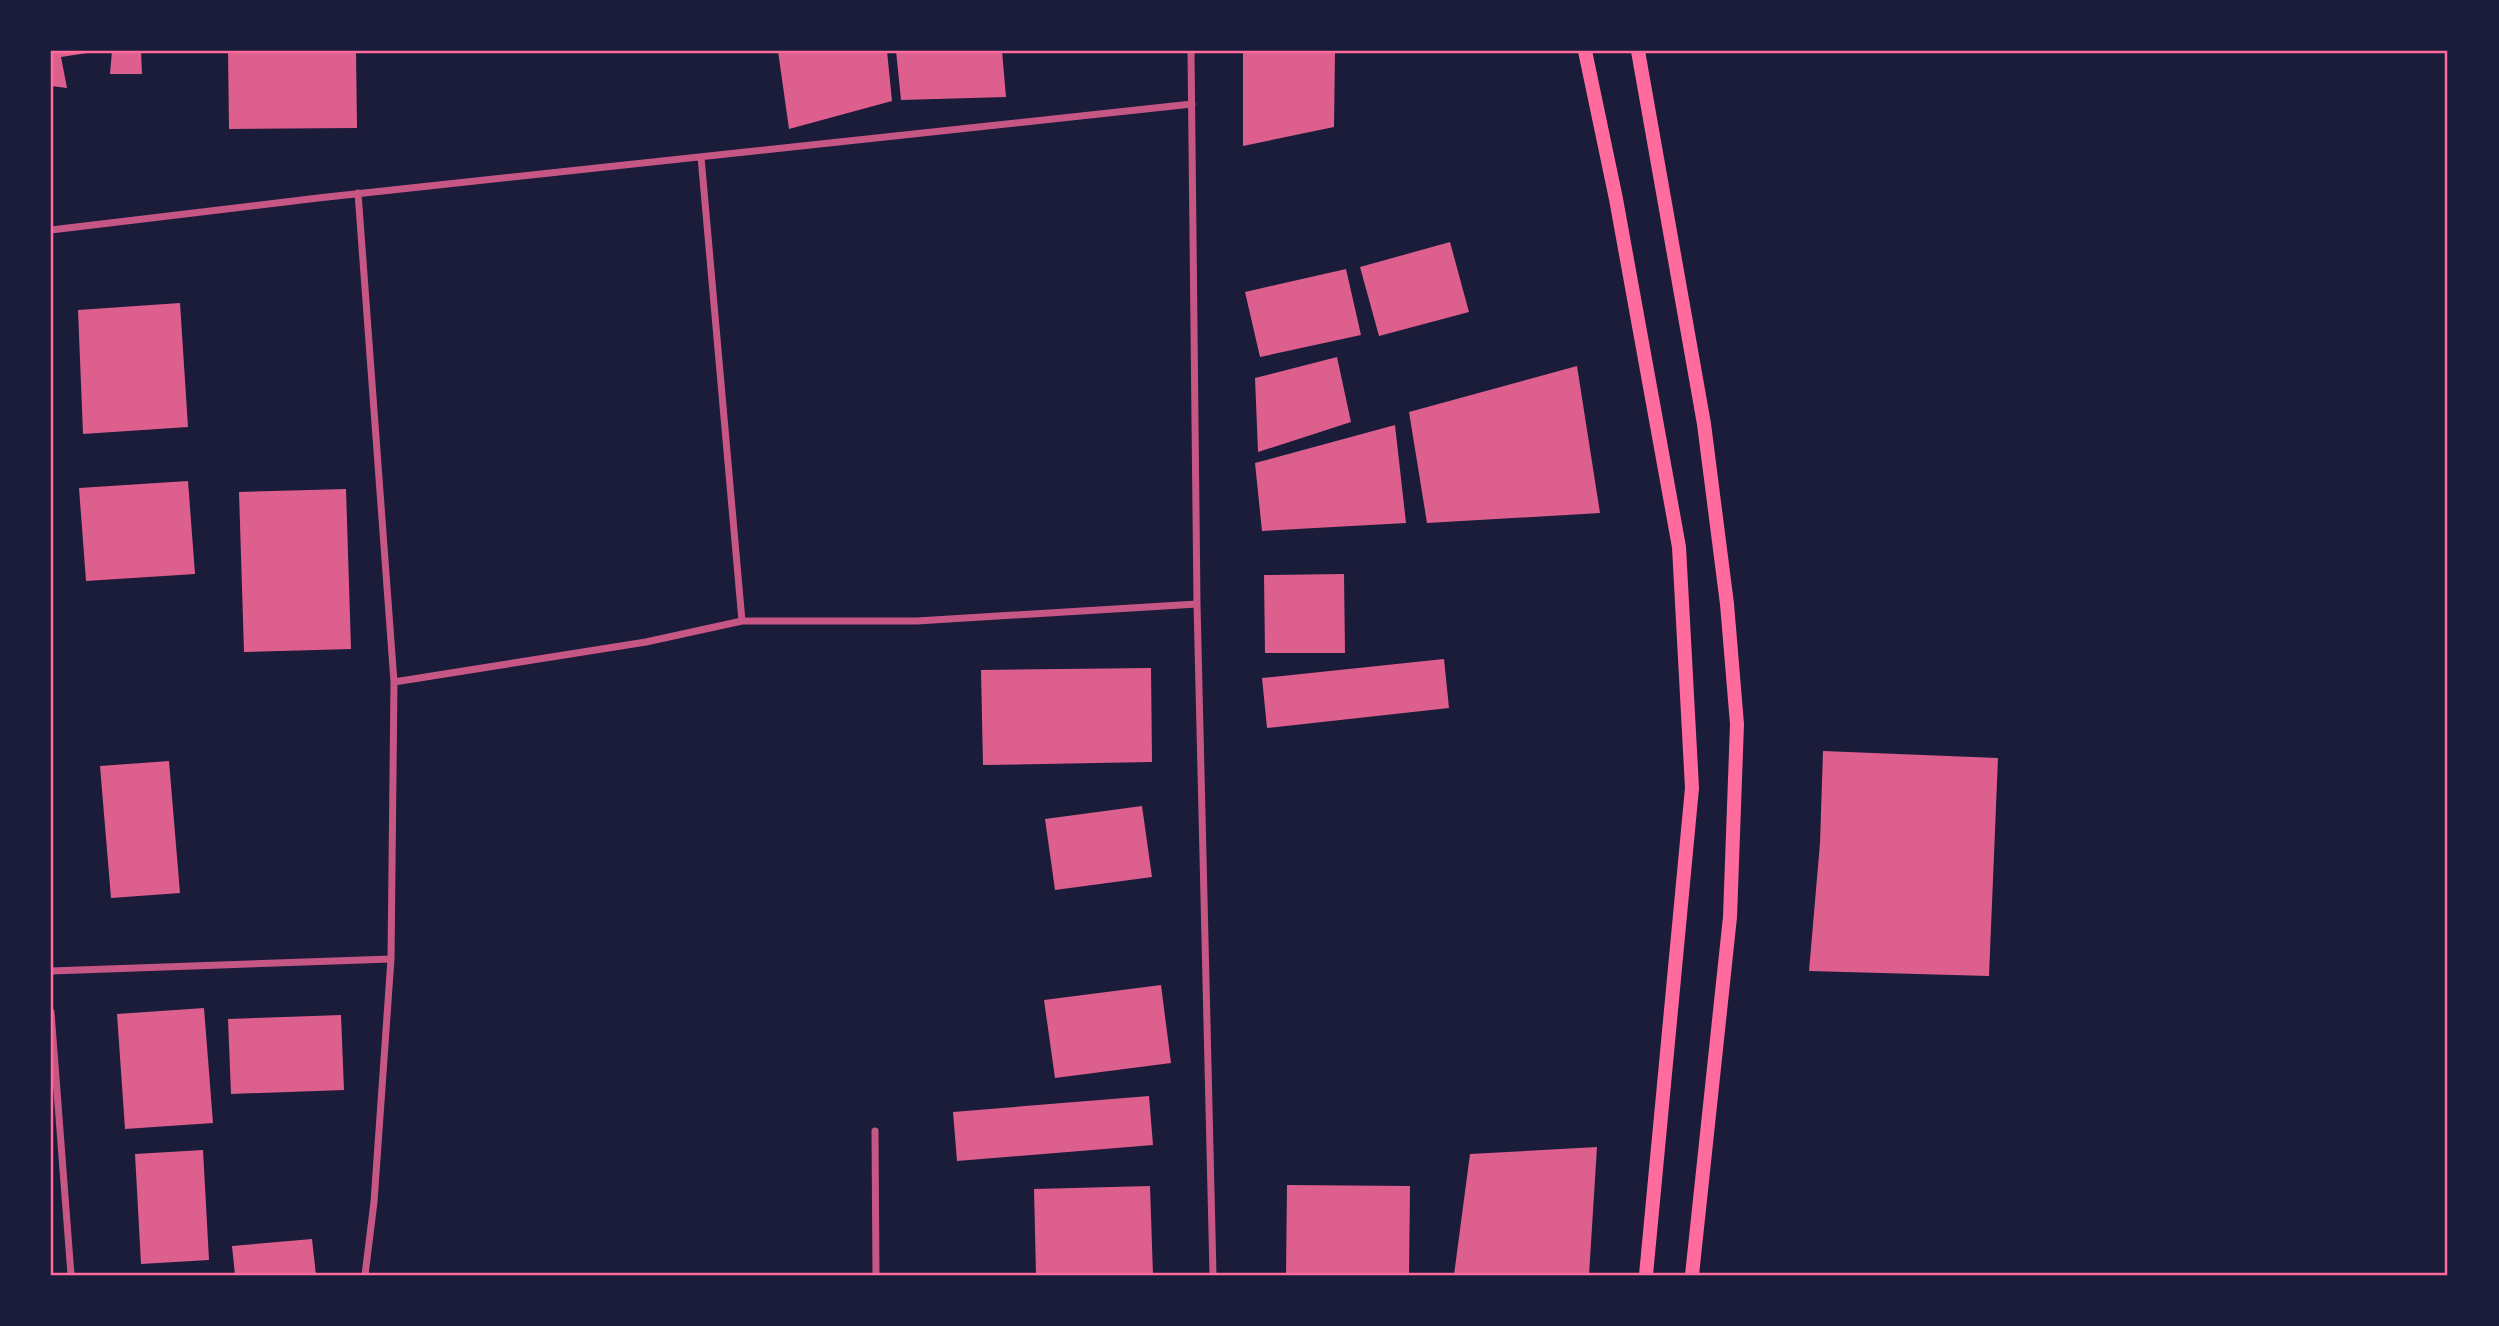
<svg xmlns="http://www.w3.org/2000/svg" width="2499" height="1326" font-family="'Work Sans',sans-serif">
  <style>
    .building { fill: #dd5f8e }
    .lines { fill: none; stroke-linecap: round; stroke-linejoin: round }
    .minor { stroke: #c65784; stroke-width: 7 }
    .secondary { stroke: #ff6b9d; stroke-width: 14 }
    .neatline { fill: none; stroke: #ff6b9d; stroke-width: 2.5 }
  </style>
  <rect width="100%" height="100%" fill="#1b1b3a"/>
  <path class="building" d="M51,51H94V52L61,57L67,88L51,86Z
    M112,51H141L142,74H110Z
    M228,51H356L357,128L229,129Z
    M778,51H887L892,101L789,129Z
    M896,51H1002L1006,97L901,100Z
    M1243,51H1335L1334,127L1243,146Z
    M1450,242L1469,312L1379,336L1360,267Z
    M1346,269L1361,335L1260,357L1245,292Z
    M180,303L188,427L83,434L78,310Z
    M1337,357L1351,422L1258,452L1255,378Z
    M1577,366L1600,513L1427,523L1409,412Z
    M1395,425L1406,523L1262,531L1255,463Z
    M188,481L195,574L86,581L79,488Z
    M346,489L351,649L244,652L239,492Z
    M1344,574L1345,653H1265L1264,575Z
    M1444,659L1449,708L1267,728L1262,678Z
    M1151,668L1152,762L983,765L981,670Z
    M1823,751L1998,758L1989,976L1809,971L1820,843Z
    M169,761L180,893L111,898L100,766Z
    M1142,806L1152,877L1055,890L1045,819Z
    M1161,985L1171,1063L1055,1078L1044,1000Z
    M204,1008L213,1123L125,1129L117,1014Z
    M341,1015L344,1090L231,1094L228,1019Z
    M1149,1096L1153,1145L957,1161L953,1112Z
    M1597,1147L1589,1275H1454L1470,1154Z
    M203,1150L209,1260L141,1264L135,1154Z
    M1287,1185L1410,1186L1409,1275H1286Z
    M1150,1186L1153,1275H1036L1034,1189Z
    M312,1239L316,1275H235L232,1246Z"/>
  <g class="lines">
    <path class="minor" d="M1191,51L1197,604L1213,1275
      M701,157L742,621
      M358,193L394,682L391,959L374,1202L365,1275
      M51,230L318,198L1192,104
      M394,682L646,642L742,621H917L1197,604
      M51,971L391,959
      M51,1012L71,1275
      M875,1131L876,1275"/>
    <path class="secondary" d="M1585,51L1616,199L1679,547L1692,788L1646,1275
      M1638,51L1704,424L1727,604L1737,724L1730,917L1692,1275"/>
  </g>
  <rect width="2499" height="1326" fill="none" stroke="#1b1b3a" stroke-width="105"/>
  <rect x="52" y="52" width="2394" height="1222" class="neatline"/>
</svg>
